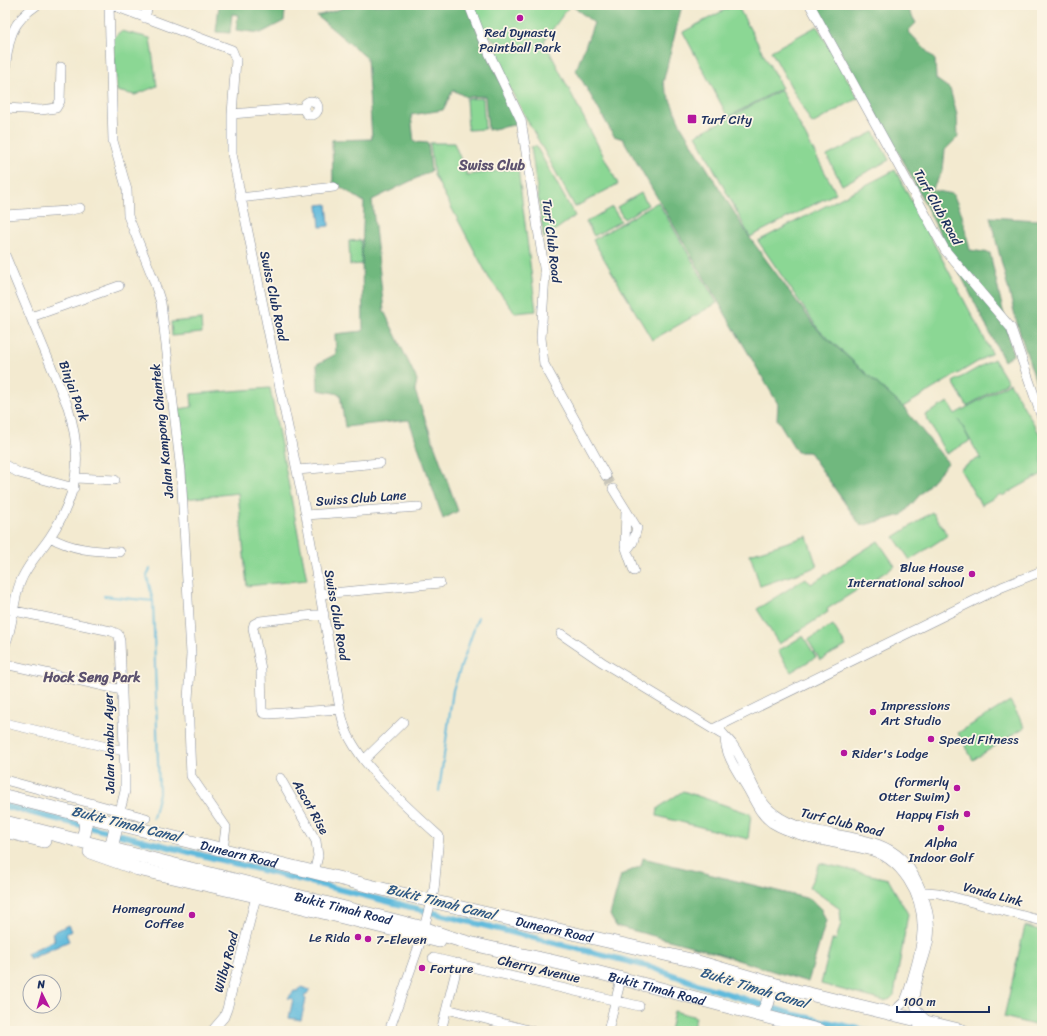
<svg xmlns="http://www.w3.org/2000/svg" width="1047" height="1036" font-family="Sriracha,sans-serif">
  <style>
    .green { fill: #8bd794; stroke: #538379 }
    .forest { fill: #70b87e; stroke: #46746e }
    .water { fill: #5fbadc; stroke: #3d749d }
    .lines { fill: none; stroke-linecap: round; stroke-linejoin: round }
    .stream { stroke: #5fbadc; stroke-width: 2 }
    .canal { stroke: #5fbadc; stroke-width: 6 }
    .minor-tunnel { stroke: #c8c5b9; stroke-width: 9; stroke-dasharray: 9 4.5; stroke-linecap: butt }
    .minor-casing { stroke: #878c97; stroke-width: 10 }
    .major-casing { stroke: #878c97; stroke-width: 12 }
    .highway-casing { stroke: #878c97; stroke-width: 14 }
    .minor { stroke: #fff; stroke-width: 9 }
    .major { stroke: #fff; stroke-width: 11 }
    .highway { stroke: #fff; stroke-width: 13 }
    .poi-dot { fill: #b5179e; stroke: #fcf5e5; stroke-width: 1.5 }
    .labels { text-anchor: middle; dominant-baseline: central; stroke-width: 3.5; stroke-linejoin: round; paint-order: stroke }
    .poi-label { font-size: 13px; fill: #1b2f5e; stroke: #fcf5e5; text-anchor: start }
    .street-label { font-size: 13px; fill: #1b2f5e; stroke: #fcf5e5 }
    .neighbourhood-label { font-size: 14px; font-weight: bold; fill: #5c526f; stroke: #fcf5e5 }
    .water-label { font-size: 14px; font-style: italic; fill: #2f5984; stroke: #fcf5e5 }
  </style>
  <rect width="100%" height="100%" fill="#fcf5e5"/>
  <filter id="ink" filterUnits="userSpaceOnUse"><feTurbulence type="fractalNoise" baseFrequency=".025" numOctaves="2"/><feDisplacementMap in="SourceGraphic" scale="8" xChannelSelector="R" yChannelSelector="G"/><feConvolveMatrix kernelMatrix="1 2 1 2 8 2 1 2 1" color-interpolation-filters="sRGB"/></filter>
  <filter id="wash" filterUnits="userSpaceOnUse"><feTurbulence type="fractalNoise" baseFrequency=".012" numOctaves="4" result="noise"/><feDisplacementMap in="SourceGraphic" scale="16" xChannelSelector="R" yChannelSelector="G"/><feGaussianBlur stdDeviation="0.9" result="paint"/><feColorMatrix in="noise" values="0 0 0 0 0 0 0 0 0 0 0 0 0 0 0 0 0 1.4 0 .05"/><feComposite in="paint" operator="in"/></filter>
  <g filter="url(#wash)">
    <rect width="100%" height="100%" fill="#f3ead0"/>
    <path class="green" d="M473,5H570L544,41L618,184L575,207L491,54L501,47L518,44L502,46C483,34 481,25 473,5Z
      M734,5H737L782,88L728,117L683,32Z
      M817,26L858,98L812,124L771,51Z
      M121,31L150,38L157,86L135,95L117,91L113,38Z
      M781,90L836,193L750,237L696,135Z
      M483,98L485,129L468,130L466,99Z
      M874,132L889,160L842,185L827,156Z
      M430,143H454L467,175L518,168L536,311L515,313L489,278L434,175Z
      M536,146L575,216L544,238L531,147Z
      M895,170L992,353L903,407L819,330L758,241Z
      M641,193L648,205L624,219L617,207Z
      M658,202L717,303L652,340L593,240Z
      M612,207L621,221L594,236L586,222Z
      M361,240L362,264L350,265L349,241Z
      M201,319L202,333L172,336L171,322Z
      M994,359L1008,382L967,406L953,382Z
      M1010,383L1042,438V474L1002,496L1001,494L981,505L960,469L979,458L982,461L959,420L970,441L946,454L925,415L948,402L955,414Z
      M270,388L307,580L247,586L238,493L186,499L179,409L192,407L191,394Z
      M932,512L948,535L910,560L894,537Z
      M807,536L817,567L760,586L750,554Z
      M878,541L895,566L827,609L828,612L779,644L757,609L806,578L811,584Z
      M833,625L846,646L820,660L808,640Z
      M803,636L816,657L791,672L778,651Z
      M1010,701L1025,727L973,760L958,733Z
      M683,791L751,814L748,839L657,816L658,808Z
      M820,863L888,879L908,914L894,995L890,999L884,1001L821,984L832,940H836L841,923L840,909L809,887Z
      M1025,926L1042,931V1027L1004,1017Z
      M674,1011L696,1017L692,1031H670Z"/>
    <path class="forest" d="M219,5H291L285,11L284,21L261,33L236,30L238,15L232,14L230,33L216,32Z
      M353,5H466L519,124L488,130L485,96L466,97L453,90L443,110L411,115L414,142L428,143L431,171L372,200L384,311L417,380L415,391L458,511L443,519L409,420L345,427L340,394L318,390L317,364L336,354L335,334L363,331L362,251L364,202L333,182L332,140L372,139L367,58L317,16Z
      M571,5H682L663,83L681,126L750,238L818,330L904,408L948,463L902,515L861,526L809,452H797L777,419L778,404L623,139L614,136L576,70L594,23Z
      M814,5H906L916,23L908,31L935,60L936,79L950,89L957,115L958,137L945,150L943,170L932,190L953,194L961,212L970,250L990,253L1013,355L1004,361L906,166Z
      M990,217L1037,220L1042,217V401L1018,327Z
      M643,858L810,899L821,909L826,921L808,982L699,948L616,926L610,915L621,875L641,866Z"/>
    <path class="water" d="M327,204L329,226L320,227L318,205Z
      M68,925L71,931L66,934L69,941L30,959L27,953L55,940L52,933Z
      M301,987L310,990L304,997L306,999L301,1020L289,1018L293,999L288,998L294,991H298Z"/>
    <g class="lines">
      <path class="stream" d="M150,569L147,576L153,601L159,793L153,818
        M104,596L153,601
        M439,791L453,690L478,617"/>
      <path class="canal" d="M5,806L651,967L700,985L795,1015L868,1031"/>
    </g>
  </g>
  <g filter="url(#ink)">
    <g class="lines">
      <path class="minor-tunnel" d="M606,476L613,489"/>
      <g class="minor-casing">
        <path id="minor" d="M109,5L113,141L127,190L128,216L153,278L161,303L181,471L191,654L188,699L191,776L226,827L223,850
          M112,5L232,50L236,60L232,114V154L306,515L340,709C342,716 343,723 346,730C359,764 411,811 439,836L434,890L424,928
          M469,5L481,36L521,120L545,274L541,338L544,364L606,476
          M810,5L945,250L1011,328L1042,418
          M145,18L148,5
          M5,69C9,39 10,23 37,5
          M304 108a7 7 0 1 1 14 0a7 7 0 1 1-14 0Z
          M5,108L41,110L56,108L60,101L61,67
          M232,114L304,108
          M240,198L334,187
          M5,215L67,211L80,208
          M5,255L68,407C83,457 79,493 50,537C40,552 26,566 20,583C12,603 14,625 5,645
          M31,317L119,286
          M5,465L19,473L74,488
          M297,470L380,463
          M76,478L115,480
          M613,489L637,528L633,542L627,550
          M626,510L625,545L634,571
          M306,515L418,507
          M50,537C72,550 95,551 120,552
          M321,594L440,583
          M5,609L111,631L118,634L120,641L125,774V791L117,823
          M324,614L260,621L254,624L253,628L261,669L262,709L263,713L269,714L340,709
          M561,634L602,662L721,734
          M5,664L122,690
          M5,723L124,751
          M725,737C725,755 737,771 746,786C754,799 759,814 772,823C796,838 838,843 865,849C901,856 924,896 922,931C921,952 914,973 908,993L905,1001L891,1014
          M364,760L403,722
          M280,778L316,841L318,856L314,873
          M5,780L146,818
          M915,891L938,893L1042,921
          M433,958L639,1006
          M447,1009L532,1031
          M928,1022C924,1018 919,1014 916,1008C909,991 927,957 929,938C932,914 922,888 910,869C883,826 813,843 775,814C753,798 748,767 733,745C728,739 722,733 717,727L1002,587L1042,571
          M212,1031L224,1017L227,1009L256,897
          M389,1031L422,937
          M441,1031L458,963
          M608,1031L621,979"/>
      </g>
      <g class="major-casing">
        <path id="major" d="M917,1031L939,1025"/>
      </g>
      <g class="highway-casing">
        <g id="highway">
          <path id="s1" d="M5,796L431,901L691,960L797,991L963,1031"/>
          <path id="s2" d="M5,822L424,928C470,947 520,953 568,965C652,986 736,1009 821,1031"/>
          <path d="M5,831L44,841"/>
          <path d="M78,841C87,835 87,824 82,815"/>
          <path d="M115,850L112,844L117,823"/>
          <path d="M90,852L138,869L278,901L439,941"/>
          <path d="M756,1013L761,1014C768,1006 771,996 768,986L759,983"/>
        </g>
      </g>
      <use href="#minor" class="minor"/>
      <use href="#major" class="major"/>
      <use href="#highway" class="highway"/>
    </g>
  </g>
  <g class="poi-dot">
    <circle cx="520" cy="18" r="4"/>
    <rect x="687" y="114" width="10" height="10" rx="2"/>
    <circle cx="972" cy="574" r="4"/>
    <circle cx="873" cy="712" r="4"/>
    <circle cx="931" cy="739" r="4"/>
    <circle cx="844" cy="753" r="4"/>
    <circle cx="957" cy="788" r="4"/>
    <circle cx="967" cy="814" r="4"/>
    <circle cx="941" cy="828" r="4"/>
    <circle cx="192" cy="915" r="4"/>
    <circle cx="358" cy="937" r="4"/>
    <circle cx="368" cy="939" r="4"/>
    <circle cx="422" cy="968" r="4"/>
  </g>
  <g class="labels">
    <g class="poi-label">
      <text x="520" y="32" text-anchor="middle">Red Dynasty<tspan x="520" dy="15">Paintball Park</tspan></text>
      <text x="701" y="119">Turf City</text>
      <text x="964" y="567" text-anchor="end">Blue House<tspan x="964" dy="15">International school</tspan></text>
      <text x="881" y="705">Impressions<tspan x="881" dy="15">Art Studio</tspan></text>
      <text x="939" y="739">Speed Fitness</text>
      <text x="852" y="753">Rider's Lodge</text>
      <text x="949" y="781" text-anchor="end">(formerly<tspan x="949" dy="15">Otter Swim)</tspan></text>
      <text x="959" y="814" text-anchor="end">Happy Fish</text>
      <text x="941" y="842" text-anchor="middle">Alpha<tspan x="941" dy="15">Indoor Golf</tspan></text>
      <text x="184" y="908" text-anchor="end">Homeground<tspan x="184" dy="15">Coffee</tspan></text>
      <text x="350" y="937" text-anchor="end">Le Rida</text>
      <text x="376" y="939">7-Eleven</text>
      <text x="430" y="968">Forture</text>
    </g>
    <g class="street-label">
      <text transform="translate(938 207) rotate(61)">Turf Club Road</text>
      <text transform="translate(552 241) rotate(83)">Turf Club Road</text>
      <text transform="translate(274 296) rotate(78)">Swiss Club Road</text>
      <text transform="translate(74 391) rotate(70)">Binjai Park</text>
      <text transform="translate(162 431) rotate(-96)">Jalan Kampong Chantek</text>
      <text transform="translate(361 498) rotate(-4)">Swiss Club Lane</text>
      <text transform="translate(337 615) rotate(80)">Swiss Club Road</text>
      <text transform="translate(109 743) rotate(-91)">Jalan Jambu Ayer</text>
      <text transform="translate(311 807) rotate(61)">Ascot Rise</text>
      <text transform="translate(842 822) rotate(14)">Turf Club Road</text>
      <text stroke="none"><textPath href="#s1" startOffset="241">Dunearn Road</textPath></text>
      <text transform="translate(993 894) rotate(15)">Vanda Link</text>
      <text stroke="none"><textPath href="#s2" startOffset="349">Bukit Timah Road</textPath></text>
      <text stroke="none"><textPath href="#s1" startOffset="565">Dunearn Road</textPath></text>
      <text transform="translate(226 962) rotate(-75)">Wilby Road</text>
      <text transform="translate(539 969) rotate(13)">Cherry Avenue</text>
      <text stroke="none"><textPath href="#s2" startOffset="673">Bukit Timah Road</textPath></text>
    </g>
    <g class="neighbourhood-label">
      <text x="492" y="165">Swiss Club</text>
      <text x="92" y="677">Hock Seng Park</text>
    </g>
    <g class="water-label">
      <text transform="translate(126 824) rotate(14)">Bukit Timah Canal</text>
      <text transform="translate(441 902) rotate(14)">Bukit Timah Canal</text>
      <text transform="translate(754 988) rotate(17)">Bukit Timah Canal</text>
    </g>
  </g>
  <rect width="1047" height="1036" fill="none" stroke="#fcf5e5" stroke-width="20"/>
  <g transform="translate(42 994) rotate(355)"><circle r="19" fill="#fcf5e5" stroke="#a2a6af"/>
  <path d="M0-3L7 15L0 10L-7 15Z" fill="#b5179e"/>
  <text y="-6" font-size="11" font-weight="bold" text-anchor="middle" fill="#1b2f5e">N</text>
  </g>
  <path d="M897 1006v6h92v-6" fill="none" stroke="#1b2f5e" stroke-width="2"/>
  <text x="903" y="1006" font-size="12" fill="#1b2f5e" stroke="#fcf5e5" stroke-width="3" paint-order="stroke">100 m</text>
</svg>
